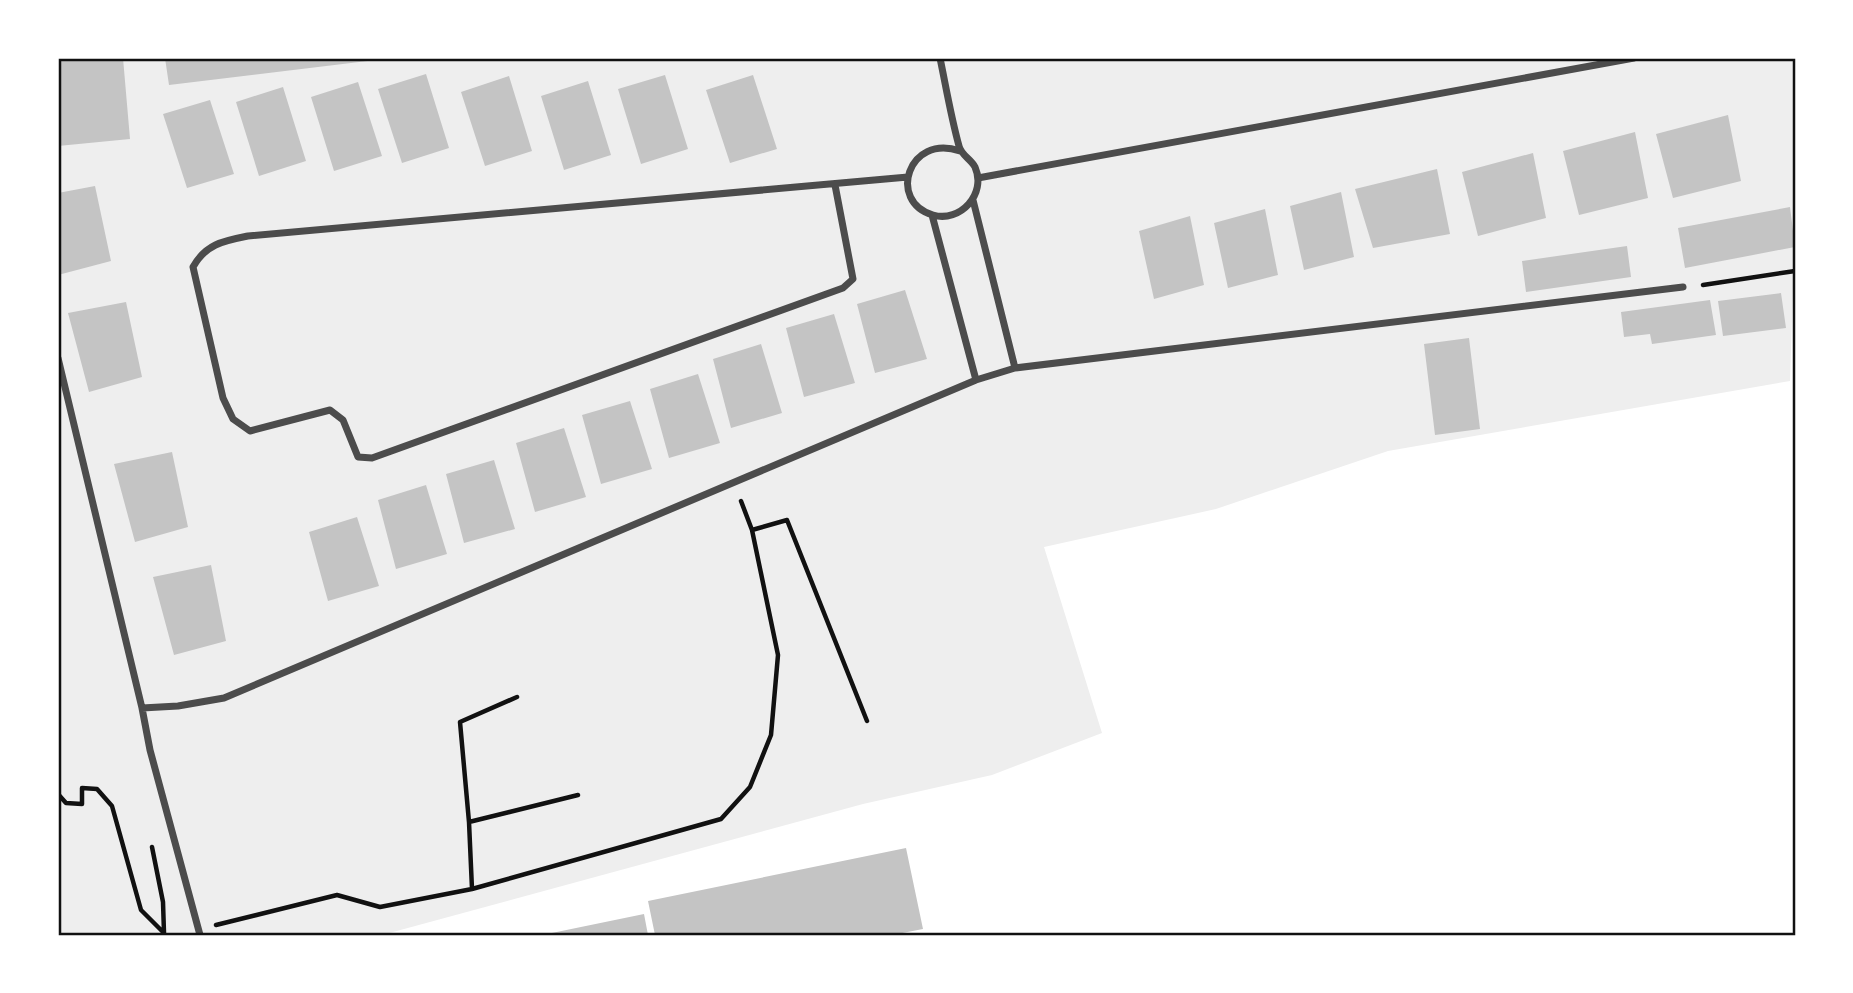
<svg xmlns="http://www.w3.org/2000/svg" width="1853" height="993" font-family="Rubik,sans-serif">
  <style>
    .green { fill: #eee }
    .building { fill: #c4c4c4 }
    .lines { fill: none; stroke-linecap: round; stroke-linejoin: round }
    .path { stroke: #111; stroke-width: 4.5 }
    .minor { stroke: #4c4c4c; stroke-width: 7 }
    .neatline { fill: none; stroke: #111; stroke-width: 2.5 }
  </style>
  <rect width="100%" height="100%" fill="#fff"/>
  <path class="green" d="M58,58H1795V224L1790,381L1388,451L1216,509L1044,547L1102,733L992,775L863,804L382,935H62L58,929Z"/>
  <path class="building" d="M58,58H123L130,139L58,146Z
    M165,58H384V59L169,85Z
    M426,74L449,148L402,163L378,89Z
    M665,75L688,149L641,164L618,89Z
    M753,75L777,149L730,163L706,90Z
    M509,76L532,151L485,166L461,92Z
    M588,81L611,155L564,170L541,96Z
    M358,82L382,156L334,171L311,97Z
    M283,87L306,161L259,176L236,102Z
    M210,100L234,174L187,188L163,114Z
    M1728,115L1741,181L1673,198L1656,134Z
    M1635,132L1648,198L1579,215L1563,151Z
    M1533,153L1546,218L1478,236L1462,172Z
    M1437,169L1450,234L1373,248L1355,189Z
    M95,186L111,261L58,275V193Z
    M1341,192L1354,257L1304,270L1290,206Z
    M1790,207L1795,247L1685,268L1678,228Z
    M1265,209L1278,275L1228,288L1214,223Z
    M1190,216L1204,285L1154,299L1139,231Z
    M1627,246L1631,277L1526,292L1522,261Z
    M905,290L927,359L875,373L857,304Z
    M1781,293L1786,328L1723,336L1718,301Z
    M1710,300L1716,335L1652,344L1650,334L1624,337L1621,312Z
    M126,302L142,377L89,392L68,313Z
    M834,314L855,383L804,397L786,328Z
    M1469,338L1480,429L1435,435L1424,344Z
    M761,344L782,413L731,428L713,359Z
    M698,374L720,443L669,458L650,389Z
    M630,401L652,469L601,484L582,415Z
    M564,428L586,497L535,512L516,443Z
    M172,452L188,527L135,542L114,464Z
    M494,460L515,529L464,543L446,474Z
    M426,485L447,554L396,569L378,500Z
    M357,517L379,586L328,601L309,532Z
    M211,565L226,641L174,655L153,577Z
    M906,848L923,929L892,935H655L648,901Z
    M644,914L648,935H547V934Z"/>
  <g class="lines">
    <path class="path" d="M1703,285L1795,271
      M741,501L752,530L787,520L867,721
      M58,794L66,803L82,804V788L97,789L112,806L141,910L164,933L163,902L152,847
      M469,822L460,722L517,697
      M472,889L469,822L578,795
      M216,925L337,895L380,907L472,889L721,819L750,787L771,735L778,655L752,530"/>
    <path class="minor" d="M940,58C946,87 951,117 959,146C961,155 971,159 975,167C987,194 960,223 933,215C887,202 908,133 960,151
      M978,178L1634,58
      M835,185L853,279L843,288L372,458L358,457L343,420L330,410L250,431L233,419L223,398L193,267C206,244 223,241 248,236L908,177
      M973,200L1015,368
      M932,215L976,380
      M58,358L142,708L178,706L224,698L976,380L1015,368L1683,287
      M142,708L150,750L200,935"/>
  </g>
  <rect width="1853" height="993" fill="none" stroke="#ffffff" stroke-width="119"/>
  <rect x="60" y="60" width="1734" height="874" class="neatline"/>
</svg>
